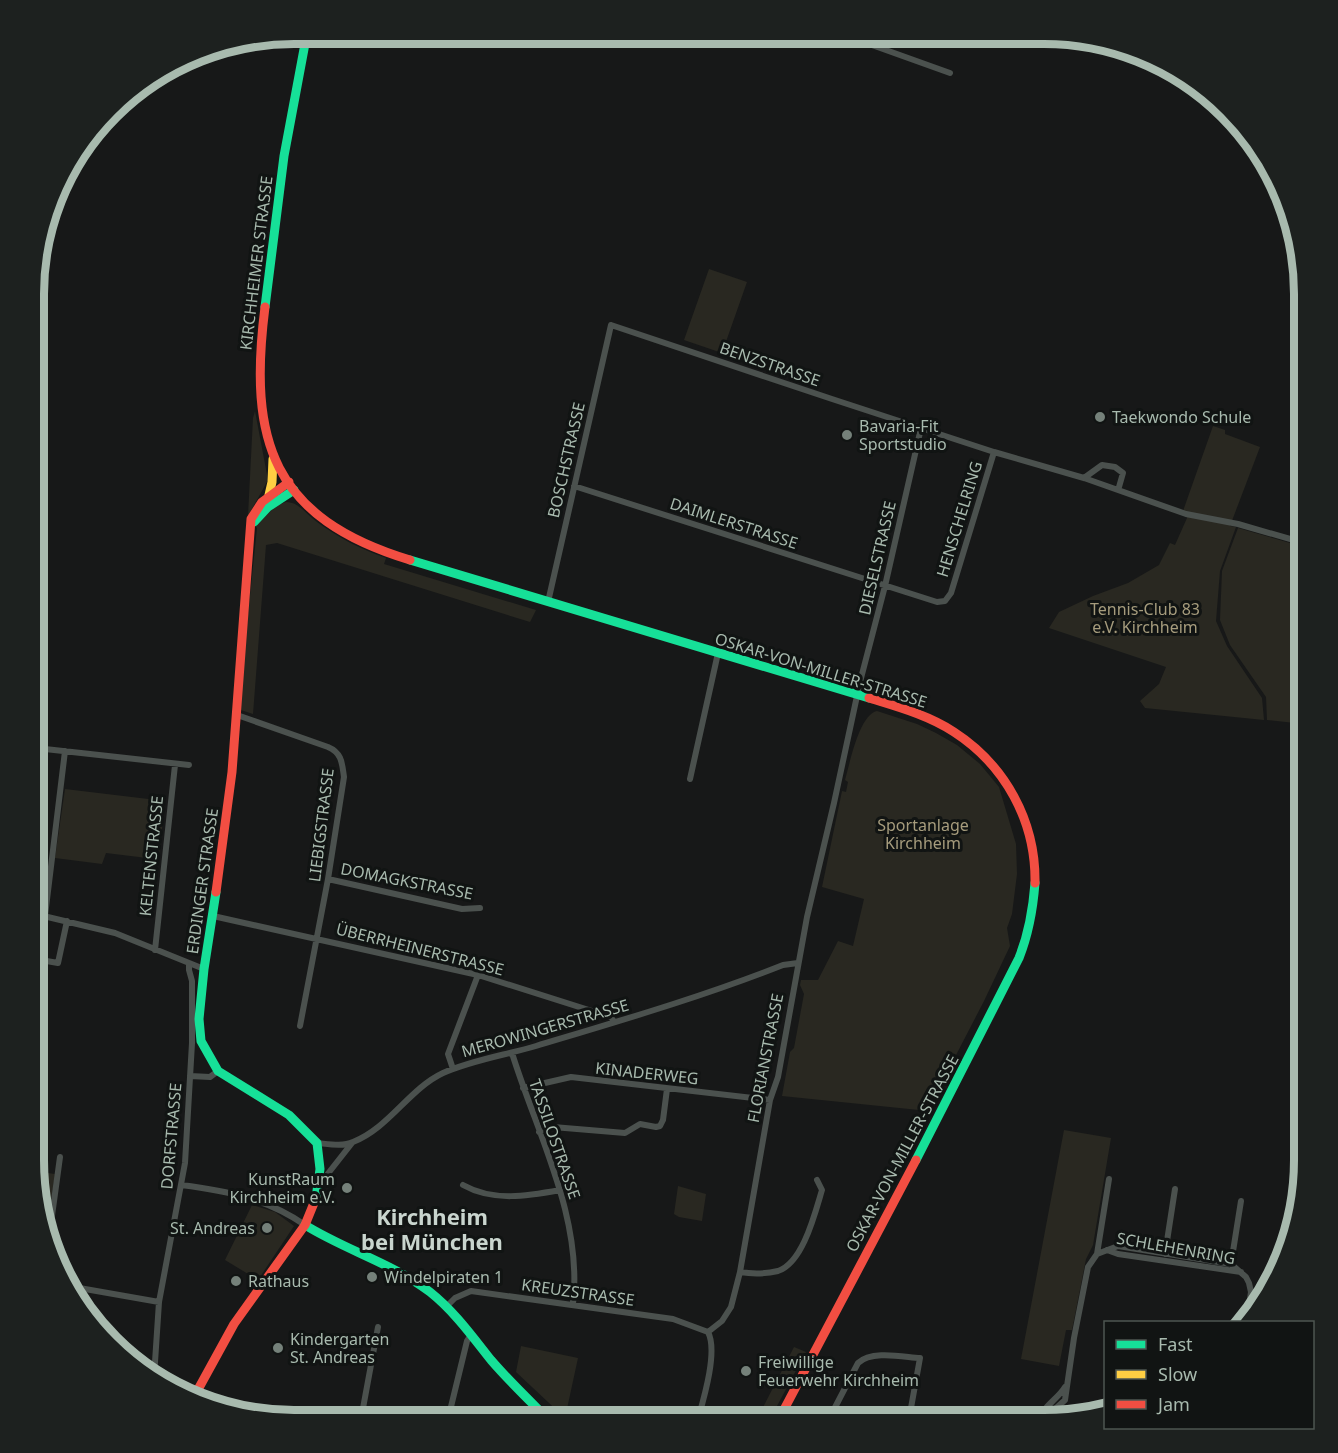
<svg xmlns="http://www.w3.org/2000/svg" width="1338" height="1453" font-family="'Noto Sans',sans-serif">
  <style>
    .green { fill: #292821 }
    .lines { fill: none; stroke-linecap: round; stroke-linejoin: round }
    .street { stroke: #4b514e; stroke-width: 6 }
    .fast { stroke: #16e098; stroke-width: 9 }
    .slow { stroke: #ffcf43; stroke-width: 9 }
    .jam { stroke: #f24e42; stroke-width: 9 }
    .poi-dot { fill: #75817a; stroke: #111413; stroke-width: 2 }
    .labels { text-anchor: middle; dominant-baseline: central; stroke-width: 6; stroke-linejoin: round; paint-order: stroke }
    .street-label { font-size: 16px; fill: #a8baae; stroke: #111413 }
    .poi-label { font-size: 16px; fill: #a8baae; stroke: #111413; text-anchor: start }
    .park-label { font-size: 16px; fill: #a69c7d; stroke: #111413 }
    .district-label { font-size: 22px; font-weight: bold; fill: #c9d5ce; stroke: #111413 }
    .rim { fill: none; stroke: #a8baae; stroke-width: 8 }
  </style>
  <rect width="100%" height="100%" fill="#171818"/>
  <path class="green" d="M709,269L747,282L722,353L684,340Z
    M255,411L268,480L248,516L253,418Z
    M1213,426L1225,430V434L1260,447L1230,526L1236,527L1220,571L1216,621L1227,646L1262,698L1264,720L1145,708L1140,701L1159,684L1166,667L1049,628L1059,612L1093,596L1128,583L1159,565L1170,543L1175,545L1187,518V512L1183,511Z
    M286,502C299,502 307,515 317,522C339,538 360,549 386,558L384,564L536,610L530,622L277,543L266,545L253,714L241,710V682L257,528L255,526L277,505Z
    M1238,528L1304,547V724L1267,720L1266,697L1230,645L1220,620L1222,571Z
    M877,711L917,724L936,733L957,745L980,764L999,787L1016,844L1017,874L1012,914L1007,928L1010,946L984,1001L926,1113L919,1110L782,1096L790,1052L794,1048L804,994L800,985L801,980H818L838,941L853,946L864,899L822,887L842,791L846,792L848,782L845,780C850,763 859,715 877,711Z
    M65,789L165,801L158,865L146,863L147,858L106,853L102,864L55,858Z
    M1064,1130L1111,1138L1093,1245L1086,1259L1072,1330H1066L1059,1366L1021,1359Z
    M34,1171L55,1174L46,1238L34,1176Z
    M678,1186L706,1194L702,1221L679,1217L674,1214Z
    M252,1205L275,1212L294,1226L258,1280L225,1260Z
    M521,1346L578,1358L565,1418L516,1372Z
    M794,1347L806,1352L770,1419H757Z"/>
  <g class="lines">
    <path class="street" d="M844,35L950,73
      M1084,478L1102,465L1115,467L1123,473L1119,487L1116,489
      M574,486L937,602L945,601L951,593L994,452
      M548,602L611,325L832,399L994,452L1084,478L1186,514L1238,524L1304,543
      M237,715L328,747C342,753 342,763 344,777L328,879L300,1026
      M36,748L189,765
      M690,779L718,653
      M328,879L462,909L480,908
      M35,914L115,933L204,969
      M45,916L65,751
      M213,916L478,975L611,1017L614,1022
      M155,950L175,765
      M35,959L58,963L67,921
      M512,1053C537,1134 583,1217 573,1304
      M453,1069L448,1054L478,975
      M190,1076L210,1077L218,1071
      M523,1088L571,1077L770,1100
      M539,1132L553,1127L625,1133L640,1124L656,1127L660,1126L663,1120L667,1089
      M317,1143C328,1144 343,1147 353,1142C389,1128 409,1089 443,1073C472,1060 506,1055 536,1046C619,1021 702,997 783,965L798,963
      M181,1185C227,1191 266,1198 305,1225
      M319,1185L352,1143
      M463,1185C493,1202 528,1196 560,1190
      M48,1245L60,1157
      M1107,1250L1118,1254L1241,1272
      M1097,1254L1109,1179
      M1165,1254L1175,1189
      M1231,1264L1241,1201
      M740,1272C752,1274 765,1274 778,1271C803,1263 815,1213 822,1190L817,1180
      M68,1286L159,1302
      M446,1307L455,1298L471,1291L673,1319L708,1332
      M154,1377L159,1302L185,1163L192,1043V981L189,970V965
      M361,1419L378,1327
      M448,1419L467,1341L471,1335
      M698,1419C704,1398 718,1351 708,1332L722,1321L731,1307L740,1272L770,1100L778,1077L807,917L834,803L860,682L885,586L921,428
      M829,1419L858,1363C872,1350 903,1357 920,1358L909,1419
      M1040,1419C1044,1405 1058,1399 1065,1387
      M1044,1419L1065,1400L1074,1338L1088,1267L1097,1254L1118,1246L1231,1264L1246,1277L1249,1283L1251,1292L1248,1313"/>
    <path class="fast" d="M265,307L284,156L307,33
      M254,522L268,507L294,490
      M410,560L869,698
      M216,892L204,969L199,1019L201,1041L218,1071L289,1115L317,1143L320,1169L316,1198
      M916,1160L1019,958C1029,933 1033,909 1035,883
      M305,1225C345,1250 392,1263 430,1292C454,1311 472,1336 491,1360C509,1381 529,1400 548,1419"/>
    <path class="slow" d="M269,495L272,482L273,459"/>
    <path class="jam" d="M265,307C248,441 272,518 410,560
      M869,698C898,707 928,715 954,732C1005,765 1036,821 1035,883
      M216,892L232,772L251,519L262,502L289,482
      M195,1395L234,1324L305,1225L316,1198
      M779,1419L916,1160"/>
  </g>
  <g class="poi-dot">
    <circle cx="1100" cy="417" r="6"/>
    <circle cx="847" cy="435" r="6"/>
    <circle cx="347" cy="1188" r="6"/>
    <circle cx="267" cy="1228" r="6"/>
    <circle cx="372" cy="1277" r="6"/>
    <circle cx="236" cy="1281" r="6"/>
    <circle cx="278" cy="1348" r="6"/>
    <circle cx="746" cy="1371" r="6"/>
  </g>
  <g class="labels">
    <g class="street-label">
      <text transform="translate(256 263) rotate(-83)">KIRCHHEIMER STRASSE</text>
      <text transform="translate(770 364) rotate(19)">BENZSTRASSE</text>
      <text transform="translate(566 460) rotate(-77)">BOSCHSTRASSE</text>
      <text transform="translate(959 519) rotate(-73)">HENSCHELRING</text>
      <text transform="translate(734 523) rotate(18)">DAIMLERSTRASSE</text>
      <text transform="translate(877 558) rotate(-77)">DIESELSTRASSE</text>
      <text transform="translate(821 670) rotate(17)">OSKAR-VON-MILLER-STRASSE</text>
      <text transform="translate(321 825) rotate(-83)">LIEBIGSTRASSE</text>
      <text transform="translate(151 856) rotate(-84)">KELTENSTRASSE</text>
      <text transform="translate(202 881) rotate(-82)">ERDINGER STRASSE</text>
      <text transform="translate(407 881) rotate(11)">DOMAGKSTRASSE</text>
      <text transform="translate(420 949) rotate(14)">ÜBERRHEINERSTRASSE</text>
      <text transform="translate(545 1028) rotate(-16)">MEROWINGERSTRASSE</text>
      <text transform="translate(765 1058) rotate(-79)">FLORIANSTRASSE</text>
      <text transform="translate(647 1073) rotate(6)">KINADERWEG</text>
      <text transform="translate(171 1136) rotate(-85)">DORFSTRASSE</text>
      <text transform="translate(555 1139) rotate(71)">TASSILOSTRASSE</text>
      <text transform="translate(902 1153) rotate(-62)">OSKAR-VON-MILLER-STRASSE</text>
      <text transform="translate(1176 1248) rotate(10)">SCHLEHENRING</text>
      <text transform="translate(578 1292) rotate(8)">KREUZSTRASSE</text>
    </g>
    <g class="poi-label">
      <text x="1112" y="417">Taekwondo Schule</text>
      <text x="859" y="426">Bavaria-Fit<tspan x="859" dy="18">Sportstudio</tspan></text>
      <text x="335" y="1179" text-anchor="end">KunstRaum<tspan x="335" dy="18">Kirchheim e.V.</tspan></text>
      <text x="255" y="1228" text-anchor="end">St. Andreas</text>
      <text x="384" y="1277">Windelpiraten 1</text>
      <text x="248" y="1281">Rathaus</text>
      <text x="290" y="1339">Kindergarten<tspan x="290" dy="18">St. Andreas</tspan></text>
      <text x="758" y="1362">Freiwillige<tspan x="758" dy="18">Feuerwehr Kirchheim</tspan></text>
    </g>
    <g class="park-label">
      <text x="1145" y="609">Tennis-Club 83<tspan x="1145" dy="18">e.V. Kirchheim</tspan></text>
      <text x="923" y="825">Sportanlage<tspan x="923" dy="18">Kirchheim</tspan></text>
    </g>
    <g class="district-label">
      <text x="432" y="1216">Kirchheim<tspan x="432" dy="25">bei München</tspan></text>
    </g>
  </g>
  <path d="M0 0H1338V1453H0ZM294 44H1044A250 250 0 0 1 1294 294V1160A250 250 0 0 1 1044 1410H294A250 250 0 0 1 44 1160V294A250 250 0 0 1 294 44Z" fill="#1d211f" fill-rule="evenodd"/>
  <path class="rim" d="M294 44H1044A250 250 0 0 1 1294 294V1160A250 250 0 0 1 1044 1410H294A250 250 0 0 1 44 1160V294A250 250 0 0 1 294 44Z"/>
  <rect x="1104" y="1321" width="210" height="108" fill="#111413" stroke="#4d5651" stroke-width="1.5"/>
  <rect x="1116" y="1340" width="30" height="9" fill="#16e098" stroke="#4d5651" stroke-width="1.5"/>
  <text x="1158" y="1351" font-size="18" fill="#a8baae">Fast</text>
  <rect x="1116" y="1370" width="30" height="9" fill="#ffcf43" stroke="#4d5651" stroke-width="1.5"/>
  <text x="1158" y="1381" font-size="18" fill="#a8baae">Slow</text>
  <rect x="1116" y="1400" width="30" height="9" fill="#f24e42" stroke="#4d5651" stroke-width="1.5"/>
  <text x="1158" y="1411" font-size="18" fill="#a8baae">Jam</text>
</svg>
